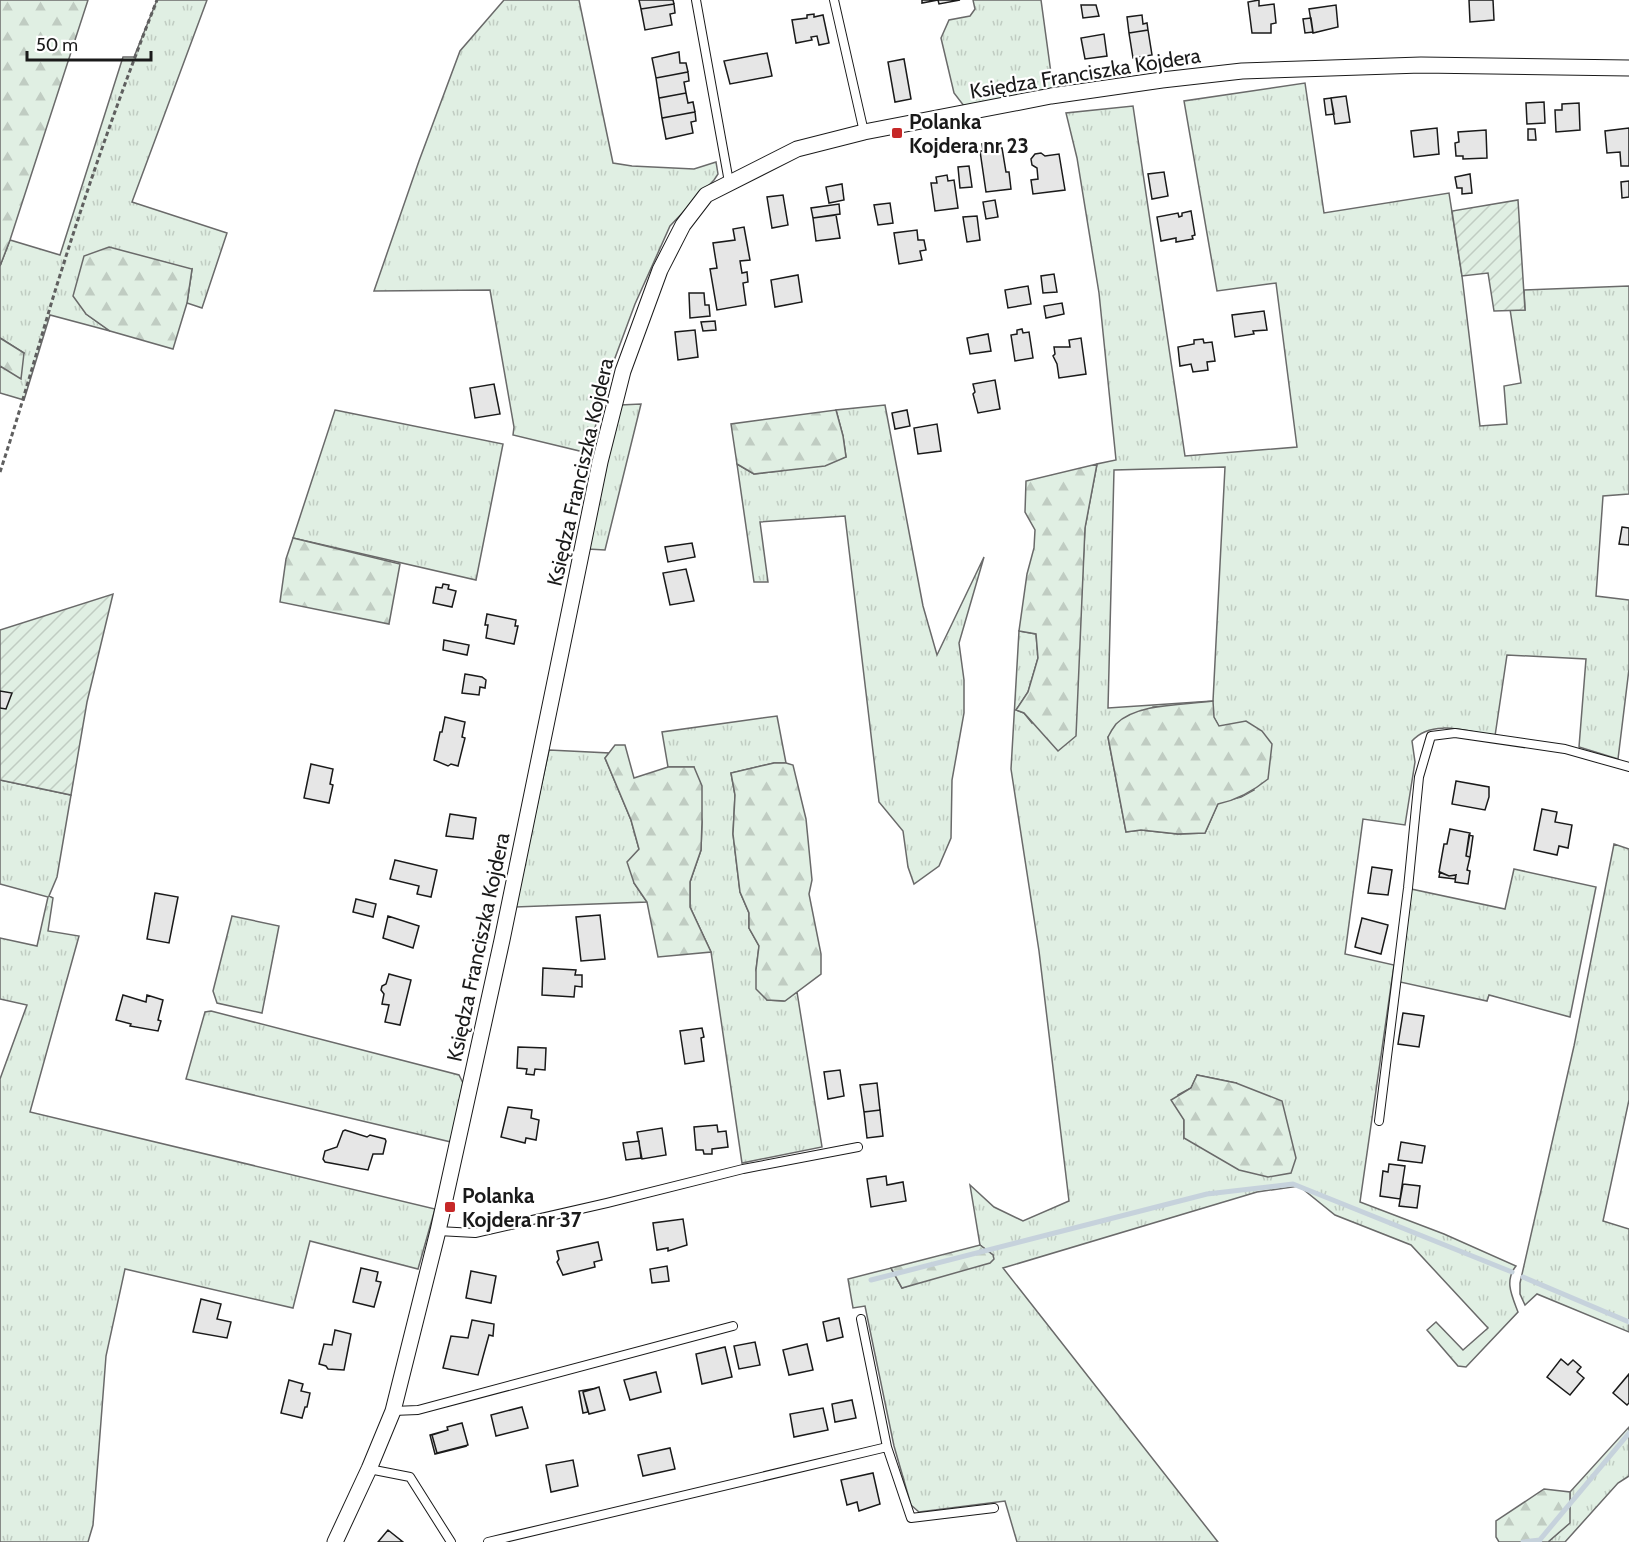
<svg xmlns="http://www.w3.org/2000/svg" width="1629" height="1542" font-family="Cabin,sans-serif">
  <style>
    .grass { fill: url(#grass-tufts); stroke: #6a6a6a; stroke-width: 1.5; fill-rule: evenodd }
    .forest { fill: url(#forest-firs); stroke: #6a6a6a; stroke-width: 1.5 }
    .garden { fill: url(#garden-furrows); stroke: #6a6a6a; stroke-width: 1.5 }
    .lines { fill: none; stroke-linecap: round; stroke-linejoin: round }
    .stream { stroke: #c6d2dc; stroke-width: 5 }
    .building { fill: #e6e6e6; stroke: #1a1a1a; stroke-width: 1.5 }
    .service-casing { stroke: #1a1a1a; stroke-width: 10 }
    .minor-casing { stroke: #1a1a1a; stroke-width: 17 }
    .path { stroke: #5f5f5f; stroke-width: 3; stroke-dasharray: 4.5 3; stroke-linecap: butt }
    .service { stroke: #fff; stroke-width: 8 }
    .minor { stroke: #fff; stroke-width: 15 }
    .poi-dot { fill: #c62828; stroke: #fff; stroke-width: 2 }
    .labels { text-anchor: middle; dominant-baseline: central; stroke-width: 4.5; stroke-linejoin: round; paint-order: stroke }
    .street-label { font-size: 21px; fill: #1a1a1a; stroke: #fff }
    .poi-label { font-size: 21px; font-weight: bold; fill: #1a1a1a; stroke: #fff; text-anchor: start }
  </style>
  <defs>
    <pattern id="grass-tufts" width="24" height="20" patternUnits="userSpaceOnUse" patternTransform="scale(1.5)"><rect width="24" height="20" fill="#e0efe3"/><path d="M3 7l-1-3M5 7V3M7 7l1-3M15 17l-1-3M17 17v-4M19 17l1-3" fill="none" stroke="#c0ccc2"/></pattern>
    <pattern id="forest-firs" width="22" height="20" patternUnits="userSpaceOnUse" patternTransform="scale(1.5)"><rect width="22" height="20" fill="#e0efe3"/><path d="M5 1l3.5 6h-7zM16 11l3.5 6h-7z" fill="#c0ccc2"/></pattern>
    <pattern id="garden-furrows" width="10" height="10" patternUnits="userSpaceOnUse" patternTransform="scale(1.5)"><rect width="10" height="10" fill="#e0efe3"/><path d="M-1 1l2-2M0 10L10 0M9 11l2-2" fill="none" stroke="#c0ccc2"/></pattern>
  </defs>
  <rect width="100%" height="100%" fill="#fff"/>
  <path class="grass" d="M157,0H207L132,202L227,233L202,308L187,303L192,269L86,314L110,331L50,315L24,400L0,393V366L6,369L24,353L0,338V266L10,240L60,255L123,57H134Z
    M504,0H579L613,163L632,166L694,169L716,162L718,174L714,180L670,226L635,304L612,366L588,453L513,435L514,427L490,290L374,291L419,161L460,51Z
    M973,0H1041L1053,88L964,106L954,93L941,38L949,20L970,16L975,9Z
    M1305,83L1324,213L1449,193L1462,276L1480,426L1507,424L1504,386L1521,383L1510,309L1525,310L1524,290L1629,286V494L1603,496L1596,596L1629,600V669L1618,759L1579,747L1586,659L1507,655L1495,736C1469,732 1432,718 1412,741L1415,762L1405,825L1363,819L1345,954L1394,965L1360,1202L1444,1234L1516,1266C1504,1281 1512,1296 1518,1312L1466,1367L1458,1366L1427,1330L1436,1322L1463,1350L1488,1328L1411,1245L1335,1215L1299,1186L1257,1192L1003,1268L1218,1542H1017L1005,1501L919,1512L911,1505L894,1446L865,1306L853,1308L848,1279L891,1268L902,1288L993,1255L980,1245L970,1185L994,1207L1023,1221L1069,1201L1039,951L1011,769L1019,631L1036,634L1038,658L1028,692L1016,710L1024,713L1032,723L1081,605L1085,527L1097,464L1116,460L1099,293L1077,158L1066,113L1133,106L1185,456L1297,447L1276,283L1217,291L1184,101ZM1225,467L1213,701L1108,708L1114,470ZM1175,706L1214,718L1254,790L1241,797L1218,803L1205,833L1178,834L1141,830L1126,832L1108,737L1153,707ZM1197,1075L1236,1083L1184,1138V1120L1178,1095L1191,1088Z
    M641,404L605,550L588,549L620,405Z
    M885,405L923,606L937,655L984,557L959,643L964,680V713L952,780L951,838L939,866L914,884L908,867L903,831L879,802L845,516L760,522L768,582H754L737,464L754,474L780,471L846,457L843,436L836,410Z
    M335,410L503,444L476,580L293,538Z
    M777,716L786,763H774L731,773L735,795L733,834L740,892L749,913V928L759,946L756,970L767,1000L784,1001L797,992L822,1147L742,1163L711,952L690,907V882L701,850L702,822L694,767H668L662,732Z
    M549,750L609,753L605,758L631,820L639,849L634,883L647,902L515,907Z
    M0,780L71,795L57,877L49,896L53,898L48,931L79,936L30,1112L435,1209L418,1269L310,1241L293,1308L125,1269L106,1356L93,1525L88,1542H0V1079L27,1005L0,999V938L37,946L48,897L0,884Z
    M1614,844L1629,849V1100L1603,1221L1629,1229V1332L1537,1294L1525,1305L1520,1294V1283L1574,1046Z
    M1514,869L1596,887L1570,1017L1489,995L1487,1001L1400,982L1411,889L1505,909Z
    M232,916L279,926L262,1013L217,1003L213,991Z
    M211,1011L459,1075L463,1083L451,1142L186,1079L205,1012Z
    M1629,1427V1476L1618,1483L1565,1542H1548L1569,1523L1570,1492Z"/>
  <path class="forest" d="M0,0H88L10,240L0,266Z
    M109,247L192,269L187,303L173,349L110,331L86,314L73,296L84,256Z
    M0,338L24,353L21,379L0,366Z
    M836,410L843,436L846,457L825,466L754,474L737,464L731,424Z
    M1097,464L1085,528L1076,736L1058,751L1024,713L1016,710L1028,692L1038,658L1036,634L1019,631L1027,574L1034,548L1035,530L1025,512L1026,481Z
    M293,538L400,564L389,624L280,602L286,559Z
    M1213,701L1214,717L1219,726L1246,721L1262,731L1272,744L1268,779C1252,792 1237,800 1218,804L1205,833L1178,834L1141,830L1126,832L1108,737C1110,733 1113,728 1116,724C1137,703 1184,705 1213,701Z
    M615,745H625L634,778L668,767H694L702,786V822L701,850L690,882V907L711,952L658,957L647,902L634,883L627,862L639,849L631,820L605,758Z
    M774,763H786L793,765L806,819L812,880L809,894L821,954V974L785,1001L767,1000L756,989V970L759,946L749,928V913L740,892L733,834L735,795L731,773Z
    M1197,1075L1236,1083L1282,1101L1296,1158L1291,1173L1268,1177L1239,1170L1184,1138V1120L1171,1100L1191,1088Z
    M980,1245L993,1255L994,1259L990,1263L902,1288L891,1268Z
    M1544,1489L1570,1492V1523L1548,1542H1499L1496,1537V1521Z"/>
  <path class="garden" d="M1518,200L1525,310L1494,311L1488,273L1462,276L1452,211Z
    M113,594L87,702L71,795L0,780V630Z"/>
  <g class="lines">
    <path class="stream" d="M1523,1277L1629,1322
      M871,1280L1207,1194L1293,1184L1512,1272
      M1523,1542L1540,1540
      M1538,1542L1629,1433"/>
  </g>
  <path class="building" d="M639,0H673L674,4L641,9Z
    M922,0H960L939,4L938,0L922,3Z
    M1259,0V6L1274,4L1276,23L1271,24V33H1252L1248,2Z
    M1469,0H1493L1494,20L1470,22Z
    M674,4L675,13L670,14L672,25L645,30L641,9Z
    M1081,5H1096L1099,16L1083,18Z
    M1336,5L1338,27L1313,33L1309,9Z
    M814,14V17L823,15L829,43L819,45L817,36L811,37L812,40L796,43L792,20L807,18V15Z
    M1142,15L1143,24L1147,23L1148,30L1129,33L1127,17Z
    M1311,18L1313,32L1305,33L1303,19Z
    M1148,30L1152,55L1133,58L1129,33Z
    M1104,34L1107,56L1085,59L1081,38Z
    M679,52L680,63H686L688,72L656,78L652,58Z
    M767,53L772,76L730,84L724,61Z
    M904,59L911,99L895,102L888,62Z
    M688,72L689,81L684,82L686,93L659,98L656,78Z
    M686,93L688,103L693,102L695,112L662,118L659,98Z
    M1346,96L1350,122L1335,124L1331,98Z
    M1331,98L1334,114L1326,115L1324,99Z
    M1544,102L1545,123L1527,124L1526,103Z
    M1579,103L1580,130L1556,132L1555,110H1562V104Z
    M695,112L696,121L691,122L693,133L666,139L662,118Z
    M1437,128L1439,154L1414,157L1411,131Z
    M1629,128V166H1621L1620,152L1607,153L1605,131Z
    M1528,129H1535L1536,140H1528Z
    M1486,130L1487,158L1463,159V156H1456L1455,143L1459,142L1458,132Z
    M998,142L999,148H1002L1006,172H1009L1011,189L986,192L980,151H983L982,144Z
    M1041,153L1045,156L1059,154L1065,190L1033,194L1031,180L1038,179L1037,168L1032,165L1031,159L1035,154Z
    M969,166L972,187L960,188L958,167Z
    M1164,172L1168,196L1152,199L1148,174Z
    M1470,174L1472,193L1462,194V188H1457L1455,177Z
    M947,175L948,181L954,180L958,208L935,211L931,183H937L936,177Z
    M1629,181V197L1622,198L1621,182Z
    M842,184L844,200L829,203L826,187Z
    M783,195L788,225L772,228L767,197Z
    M995,200L998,217L986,219L983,202Z
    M890,203L893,223L878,225L874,205Z
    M839,204L840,214L813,218L811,208Z
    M1191,211L1195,235L1192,236L1193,239L1176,242V238L1161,241L1157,217L1178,213L1179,217L1182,216V213Z
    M836,215L840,238L816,241L813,218Z
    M977,216L980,240L967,242L963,217Z
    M744,227L750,260L740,261L742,273L747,272L748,282L743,283L746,305L717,310L710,269L717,268L713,243L735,240L733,229Z
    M917,230L918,240H924L926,250L920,251L922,260L899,264L894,233Z
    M1054,274L1057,292L1043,293L1041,276Z
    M798,275L802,302L775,307L771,280Z
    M1028,286L1031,304L1008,308L1005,290Z
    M689,293H704L705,305H709L710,316L690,318Z
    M1062,303L1064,314L1046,318L1044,306Z
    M1264,311L1267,330L1253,331L1254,334L1235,337L1232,315Z
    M715,321L716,330L703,331L701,322Z
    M1022,329L1023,333L1029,332L1033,358L1015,361L1011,335L1017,334V330Z
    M695,330L698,357L678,360L675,332Z
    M988,334L991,351L970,354L967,338Z
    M1081,338L1086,374L1059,378L1057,364L1053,356L1055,354L1054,347H1070L1069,340Z
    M1203,339L1204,343L1212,342L1215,361L1207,362L1208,370L1193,372L1191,364L1180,366L1178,347L1194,344V340Z
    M995,380L1000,409L978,413L973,394L975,392L973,384Z
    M494,384L500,414L475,418L470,388Z
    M907,410L910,426L895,429L892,413Z
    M937,424L941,451L918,454L914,428Z
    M1622,527L1629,528V545L1619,544Z
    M692,543L695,557L668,562L665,547Z
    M686,569L694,601L670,605L663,573Z
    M443,584L449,585L448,589L456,591L452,607L433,603L436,587L442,588Z
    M487,614L516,620L515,626H518L514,644L486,638L488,625H485Z
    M444,640L469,645L467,655L443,650Z
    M465,674L482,677L486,680L485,688L480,687L479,695L462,693Z
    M0,691L12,693L6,709L0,708Z
    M445,717L465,722L462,737L465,738L458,766L451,764L448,766L434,760L440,732H442Z
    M311,764L333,769L330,784L333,785L329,803L304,798Z
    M1456,781L1489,787V797L1485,810L1452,804Z
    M1542,809L1557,812L1555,822L1572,825L1568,848L1559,846L1557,855L1534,850Z
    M450,814L476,818L473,839L446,836Z
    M1450,829L1470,833L1466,856L1470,857L1467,870L1470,871L1468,884L1455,882L1456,875L1449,876L1439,872L1444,844H1447Z
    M1469,835L1473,836L1470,857L1466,856Z
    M395,860L437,870L431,897L417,894L419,886L390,879Z
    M1372,867L1392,870L1388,895L1368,893Z
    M1440,872L1449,876L1456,875L1455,879L1439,877Z
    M155,893L178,897L169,943L147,939Z
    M356,899L376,904L373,917L353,912Z
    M600,915L605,959L581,961L576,917Z
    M388,916L419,926L413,948L383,938Z
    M1362,918L1388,925L1381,954L1355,947Z
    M543,968L576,970L575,975H582V987L575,986L574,997L542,995Z
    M389,974L411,980L400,1025L385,1022L389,1005L382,1004L384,994L381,990L382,986L386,984Z
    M123,995L146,1002L147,995L163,1000L158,1020L161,1021L158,1031L130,1026L131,1024L116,1020Z
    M1403,1013L1424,1016L1419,1047L1398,1044Z
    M702,1028L704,1037L701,1038L704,1061L685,1064L680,1031Z
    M518,1047L546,1048L545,1070L535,1069L534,1075L526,1074L527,1069L517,1068Z
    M840,1070L844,1096L828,1099L824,1072Z
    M877,1083L880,1110L864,1112L860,1085Z
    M508,1107L532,1110L531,1118L539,1120L536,1140L526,1138L525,1143L501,1137Z
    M880,1110L883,1136L867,1138L864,1112Z
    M717,1125L718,1132L726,1131L728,1147L712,1149V1154H704L703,1150H696L694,1127Z
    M662,1128L666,1155L642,1159L637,1132Z
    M345,1130L367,1137L370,1135L385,1139L386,1141L383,1154H373L368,1170L325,1162L323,1159L325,1151L337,1147L343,1131Z
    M639,1141L641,1158L626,1160L623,1143Z
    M1401,1142L1425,1146L1422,1163L1398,1160Z
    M1389,1164L1405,1166L1400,1199L1380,1196L1383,1171L1388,1172Z
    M886,1176L887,1185L903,1182L906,1201L871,1207L867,1179Z
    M1403,1184L1420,1186L1417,1208L1399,1206Z
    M683,1219L687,1245L668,1251V1248L657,1250L653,1223Z
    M598,1242L602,1260L594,1262L595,1267L563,1275L557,1262L559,1259L557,1251Z
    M667,1266L669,1281L652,1283L650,1269Z
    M361,1268L378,1272L376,1281L381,1282L374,1307L353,1302Z
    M471,1271L496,1276L491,1303L466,1298Z
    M201,1299L221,1304L217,1319L231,1322L227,1338L193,1332Z
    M839,1318L843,1337L827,1341L823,1322Z
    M472,1320L494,1324L493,1336L489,1335L478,1375L443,1368L451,1336L468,1338Z
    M335,1330L351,1334L344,1370L328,1369L326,1366L319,1364L324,1344L332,1345Z
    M755,1342L760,1365L739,1369L734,1346Z
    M807,1344L813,1370L789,1375L783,1350Z
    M725,1347L732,1377L702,1384L696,1354Z
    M1561,1359L1568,1365L1573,1360L1581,1367L1577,1372L1584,1378L1570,1395L1547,1377Z
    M656,1372L661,1392L630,1400L624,1380Z
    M1629,1374V1403L1627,1405L1613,1393Z
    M289,1380L303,1384L301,1391L310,1393L307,1407H305L302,1418L281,1413Z
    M599,1387L605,1410L589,1414L583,1392Z
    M597,1388L583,1392L588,1412L583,1413L579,1391Z
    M852,1400L856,1418L835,1422L832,1404Z
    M522,1407L528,1428L496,1436L491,1415Z
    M823,1408L828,1430L794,1437L790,1414Z
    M462,1423L468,1445L437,1453L432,1435L448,1430L447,1427Z
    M448,1430L432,1435L437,1453L467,1446L435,1454L430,1435Z
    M670,1448L675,1469L643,1476L638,1455Z
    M573,1460L578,1486L551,1492L546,1465Z
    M873,1473L880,1504L859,1511L857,1502L847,1505L841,1480Z
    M388,1530L403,1542H378Z"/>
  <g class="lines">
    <g class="service-casing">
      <path id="service" d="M696,0L729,182
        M834,0L864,132
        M1379,1121L1408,888L1419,777L1431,736L1455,733L1565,749L1629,767
        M438,1231L475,1233L607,1203L743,1169L858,1147
        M861,1319L887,1447L911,1518L994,1508
        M393,1411L418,1410L733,1326
        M369,1469L410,1477L451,1542
        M488,1542L887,1447"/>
    </g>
    <g class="minor-casing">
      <path id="minor" d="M335,1542L369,1469L393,1411L438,1231L502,940L600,462L623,371L660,270L683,225L706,195L797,149L864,132L1051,96L1162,80L1242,71L1421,65L1629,68"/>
    </g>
    <path class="path" d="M0,472C19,415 35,358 52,301C83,200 118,99 157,0"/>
    <use href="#service" class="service"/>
    <use href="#minor" class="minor"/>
  </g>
  <g class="poi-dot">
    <rect x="891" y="127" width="12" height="12" rx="3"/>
    <rect x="444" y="1201" width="12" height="12" rx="3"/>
  </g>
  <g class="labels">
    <g class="street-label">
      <text transform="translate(1085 73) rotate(-9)">Księdza Franciszka Kojdera</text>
      <text transform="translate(580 472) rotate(-77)">Księdza Franciszka Kojdera</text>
      <text transform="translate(478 947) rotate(-78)">Księdza Franciszka Kojdera</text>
    </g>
    <g class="poi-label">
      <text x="909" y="121">Polanka<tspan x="909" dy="24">Kojdera nr 23</tspan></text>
      <text x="462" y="1195">Polanka<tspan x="462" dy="24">Kojdera nr 37</tspan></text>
    </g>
  </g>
  <path d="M27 51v9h124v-9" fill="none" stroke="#1a1a1a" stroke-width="3"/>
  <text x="36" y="51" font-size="18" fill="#1a1a1a" stroke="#ffffff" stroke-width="4.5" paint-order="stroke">50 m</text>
</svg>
